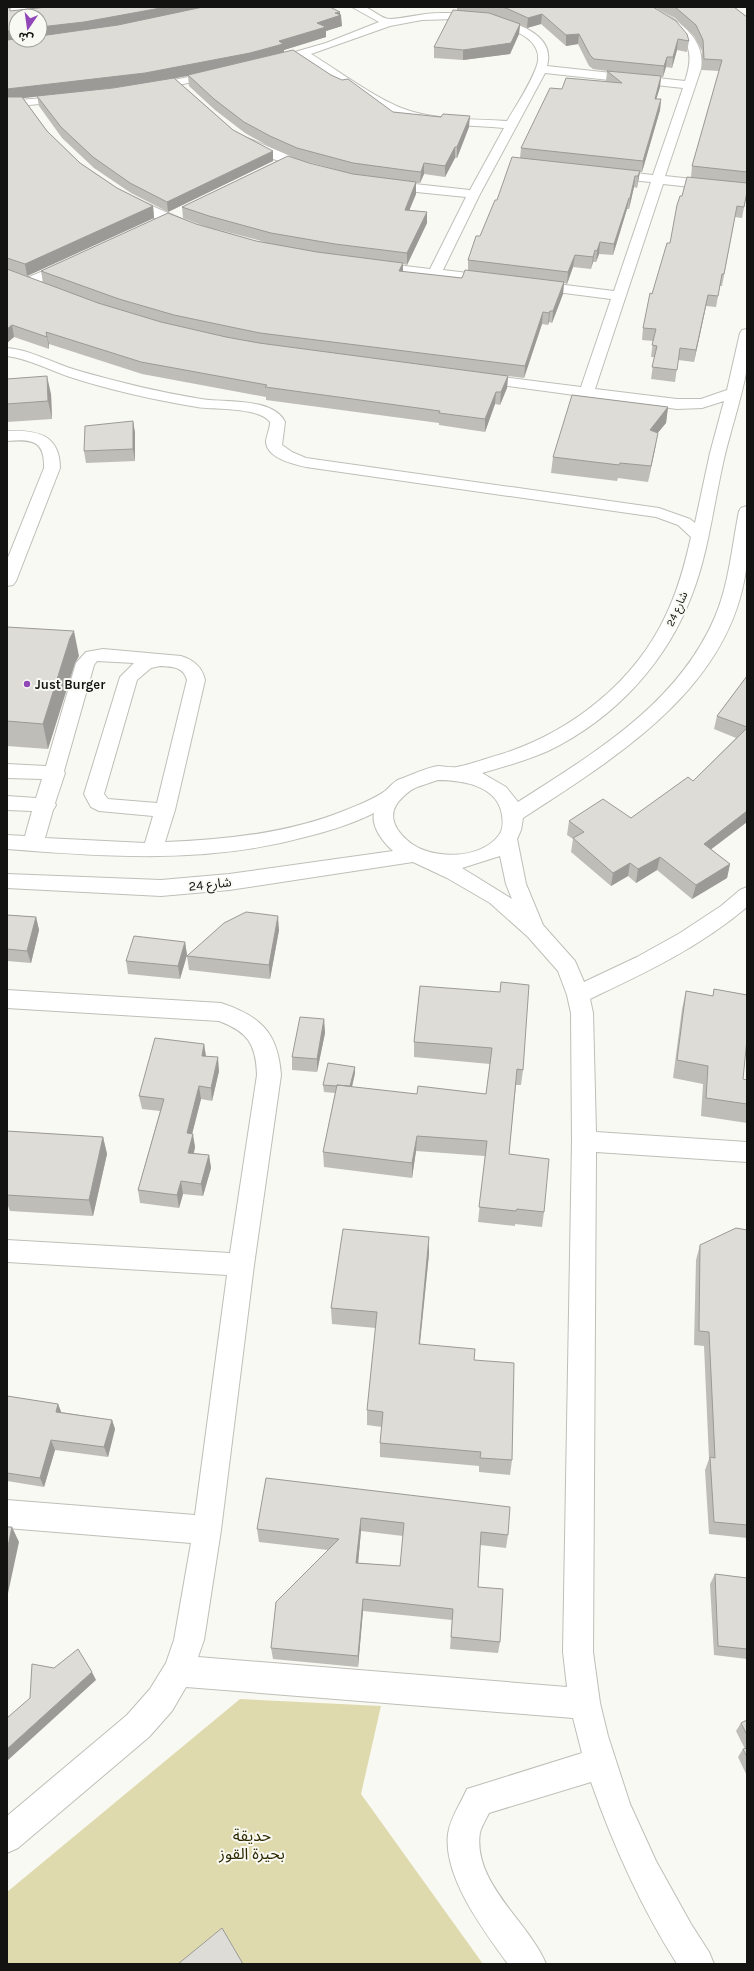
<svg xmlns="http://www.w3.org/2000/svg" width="754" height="1971" font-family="Karla,'Noto Sans Arabic',sans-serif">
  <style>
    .green { fill: #dfdaae }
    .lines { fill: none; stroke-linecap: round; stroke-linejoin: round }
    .minor-casing { stroke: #bfbeb8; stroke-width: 2 }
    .minor { fill: #fff; fill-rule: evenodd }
    .wall { fill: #bebdb8; fill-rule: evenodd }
    .shaded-wall { fill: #9b9a96 }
    .building { fill: #dddcd6; stroke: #9b9a96; fill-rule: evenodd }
    .poi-dot { fill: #9247b8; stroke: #f9f9f3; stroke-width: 1.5 }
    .labels { text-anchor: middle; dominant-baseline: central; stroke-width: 4; stroke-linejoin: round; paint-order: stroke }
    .far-street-label { font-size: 11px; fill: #131311; stroke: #f9f9f3 }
    .poi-label { font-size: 13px; font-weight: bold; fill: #131311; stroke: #f9f9f3; text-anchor: start }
    .street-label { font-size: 13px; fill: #131311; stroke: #f9f9f3 }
    .near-park-label { font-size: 16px; fill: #2f2a01; stroke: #f9f9f3 }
  </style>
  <rect width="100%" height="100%" fill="#f9f9f3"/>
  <path class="green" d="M240,1699L381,1706L361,1794L483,1964H7V1892Z"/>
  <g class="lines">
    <g class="minor-casing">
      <path id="minor" d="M7,7H50L45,10L7,13Z
        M352,7C356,7 360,6 364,7C373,9 382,20 391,19C407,18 423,13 439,13C470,12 560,20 547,66L685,81C696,49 687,35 658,18C652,15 644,12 640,7C644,7 649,6 653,7C657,8 662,12 666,14C687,27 705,43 701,69L665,176L747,185V193L663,184L595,389L677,399H701L727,390L740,333L742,330L747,329C747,341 749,356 747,368C741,402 729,434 722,468C713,509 708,552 693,592C668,661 615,719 548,751C527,760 504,767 482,773L506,787L518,802C594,753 678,704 715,617C729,584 732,546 739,511L741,508L747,506C747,524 749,543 747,561C735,686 618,756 523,818L521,830L517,839L526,884L543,925L575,961L584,982L637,957L680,933L721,906L740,890L747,887V907C700,947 645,973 590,999L593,1013L596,1132L747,1142V1162L596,1152L593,1652L600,1703L608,1736L630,1804L656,1861L691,1924L709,1952L714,1964H677C641,1907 613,1845 591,1782L489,1813C486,1819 482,1826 480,1832C472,1883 529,1922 546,1964H508C484,1931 443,1877 448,1834C450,1818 461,1803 467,1789L582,1753L573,1718L186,1687L172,1711L149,1737L18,1848L7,1853V1816L127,1715L150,1689L166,1663L174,1640L191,1543L7,1528V1500L195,1515L227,1275L7,1262V1240L230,1253L257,1075C256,1044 248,1032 219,1021L7,1008V990L221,1003C260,1016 278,1032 281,1075L254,1265L221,1530L204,1640L198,1657L567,1687L563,1652L572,1141L571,1013L567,995L558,971L528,937L490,903L447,878L413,862L229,890L161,896L7,888V874L161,880L229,874L393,851C383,842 371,827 374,813C352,824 329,831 305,837C207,864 108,857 7,849V835L25,836L32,811L7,810V796L36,798L42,779L7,778V764L46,766L76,663L86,652L103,649L181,656C194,660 202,667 205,680L175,810L165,842C226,840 290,833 346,810C358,805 374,799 385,791C390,787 394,781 400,779C412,775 425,768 438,766C444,766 451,768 457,767C472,764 487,758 502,754C571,732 635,682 666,615C678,590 685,564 691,537L678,525L656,517L306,467C293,464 266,458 266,441C267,434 270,429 270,422C259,407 216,410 197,407C155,400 114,391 73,378C51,371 30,359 7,356V348C31,350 53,363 76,370C117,382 159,392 201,399C225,403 273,397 285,422L282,445L292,452L306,458L659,508L690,519L695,523L710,453L724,401L702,408L677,409L478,382L473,381L471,378L473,375L478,374L581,387L611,299L533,289L528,288L526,285L528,282L533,281L614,291L651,182L609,178L603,174L609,170L653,175L683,88L545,73L480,194L443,270L493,276L498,277L500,280L498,283L493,284L372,270L367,269L365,266L367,263L372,262L430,269L466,197L387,189L383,188L381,185L383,182L387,181L470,190L504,128C472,125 434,126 404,117C371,106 331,76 301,57L271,65L266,62L267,60L326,43L379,22ZM455,19C478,21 542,27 538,61C535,77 516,106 507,121C477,119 439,120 410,111C380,102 339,71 311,54L390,26L422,20ZM97,661L134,663L120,677L84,794L91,807L99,811L153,816L145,843L45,838L53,810L56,805L55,803L65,773L64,771L94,665ZM160,666C172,667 183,666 187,680L157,803L108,799L104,794L137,680L151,668ZM438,780C463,780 498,786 502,815C503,821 503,830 499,835C480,861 428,860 407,840C392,827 387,811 403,797C406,794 409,791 413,789C421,785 430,783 438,780ZM500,856L506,884L512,899L462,868Z
        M218,71L222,72L224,74L222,76L149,91L143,88L149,85Z
        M68,96L72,97L74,99L72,101L7,107V101Z
        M247,138L313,165L315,168L309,172L265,156L243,145L241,142L243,139Z
        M127,195L193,224L194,227L193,230C180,233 136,209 123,202L121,199Z
        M69,260L74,261L76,264L74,267L32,286H22L20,283L22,280Z
        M7,431C36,430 60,434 60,468L16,581L13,585L7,586V560L44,468C45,440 31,439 7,441Z"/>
    </g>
    <use href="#minor" class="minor"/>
  </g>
  <path class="wall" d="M457,7H653L689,41L687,52L677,50L672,68L666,67L663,77H661L660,87L656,99H661L660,110L642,172H640L638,182L637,188L634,187L629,209H627L613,255L599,254L596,262H593L591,269L573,267L567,284L564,283L563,294L552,323L549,322L548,325L542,324L524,378L508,376L507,388L500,405L495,404L485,432L439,425V423L266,400V397L142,374L49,344V349L14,337L7,343V269L43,283L41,271L196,224L209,228L183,218L182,207L309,163L345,172L297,159L270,147L245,133L215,110L189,86L188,76L174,78L233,130L273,161L168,212L131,193L94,168L62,138L39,106L37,96L23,98L47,131L80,163L117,188L153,206L154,218L27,276L7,269V8L10,11L340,15L342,26L326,31V37L284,50V52L331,75L393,112L469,127L457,158H455L445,177L424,174L420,183H416V194L409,210L427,212V223L407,265L403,264V272L462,278L468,271V260L480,236L497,200L520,158L521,148L562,89L607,82L606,81L607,71L593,69L589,66L578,44L566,46L541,24L527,28L520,25L519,34L510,54L463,60L434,58V47L457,10ZM127,86L113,88L67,93ZM212,228L265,242L256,241ZM55,287L103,305L98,303Z
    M655,7H734L747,17V192L742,218L735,217L722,286H720L716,307L706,306L694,362L678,360L675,382L651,379L654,357H651L653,341L642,340L643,328L652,294L670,243L682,196L691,177L692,166L719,71L702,70V51L694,36L675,18Z
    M7,379L51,394L52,419L7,422Z
    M668,407L666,423L657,433L655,449L648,482L618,478L617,481L551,473L553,457Z
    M133,421L135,433V461L86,463L84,451Z
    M7,627L79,656L75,663L48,749L7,746Z
    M747,676V822L711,849L730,864L727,878L692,899L657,870L636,883L628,876L611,886L571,852L573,839L567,835L569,821L631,818L693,781L736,738L714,729L717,716Z
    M7,915L36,917L39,930L31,963L7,961Z
    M279,930L270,979L189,970L187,956Z
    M185,942L187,955L180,979L128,974L126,961Z
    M420,986L523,1070L521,1085H516L509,1154L544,1212L542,1227L515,1224V1226L478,1222L485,1156L416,1151L412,1178L324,1167L323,1152L335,1093L324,1092L323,1085L355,1067V1073L352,1087L417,1094H486L490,1064L414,1057V1042Z
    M714,989L747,995V1047H746L743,1079L747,1080V1123L701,1116L703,1084L673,1078L682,1009L686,991L713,996Z
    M324,1019L325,1033L317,1072L292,1070V1057Z
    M204,1044L206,1056L219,1071L212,1101L201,1099L192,1134L195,1147L194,1153L209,1155L211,1168L203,1196L183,1194L179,1208L140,1203L138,1190L160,1111L142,1109L139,1096Z
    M7,1131L103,1137L107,1154L93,1216L10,1211L8,1206H7Z
    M747,1230V1538L709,1534L705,1470L709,1459L704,1346L694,1345L696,1260L700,1245Z
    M429,1254L420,1345L474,1360L512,1460L510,1475L479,1472V1466L380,1457V1443L382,1427L367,1425V1410L376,1328L332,1324L331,1308Z
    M7,1396L58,1404L61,1412L112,1420L115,1429L108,1457L55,1450L44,1487L7,1481Z
    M266,1478L508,1535L506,1548L480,1545L478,1587L500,1642L498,1653L450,1649L452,1620L363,1611L358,1667L273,1659L271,1648L328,1550L259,1542L257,1529ZM361,1531L403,1536L400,1566L358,1563Z
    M715,1574L747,1578V1659L714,1655L710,1584Z
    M747,1720V1776L738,1757L743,1749H745L736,1731L741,1723Z"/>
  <path class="shaded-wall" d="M166,7H208L162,19L40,38V27Z
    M340,12V16L341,15L342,26L326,31V37L284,50V55L250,63L147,84L7,100V89L279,41L317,23L335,13Z
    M542,14L541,24L527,28L528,18Z
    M520,24L519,34L510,54L463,60V50Z
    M16,30V40L7,41V31Z
    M579,34L578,44L566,46V35Z
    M678,39L677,50L672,68L673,57Z
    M667,57L666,67L663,77L664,66Z
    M661,76L660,87L653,110L655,99Z
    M661,99L660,110L642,172L643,161Z
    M470,116L469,127L457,158V147Z
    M455,147V158L445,177V166Z
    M273,151V161L168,212L167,202Z
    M424,163V174L420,183L421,172Z
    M640,171L638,182L637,188L638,176Z
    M635,176L634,187L629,209L630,198Z
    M416,182V194L405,221V210Z
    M629,198L627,209L613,255L614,244Z
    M153,206L154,218L27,276L25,264Z
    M427,212V223L407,265V253Z
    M600,242L599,254L596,262L597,251Z
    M595,250L593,262L591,269L593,257Z
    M575,255L573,267L567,284L568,272Z
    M403,263V275L399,271Z
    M564,282L563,294L552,323L553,311Z
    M708,295L706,306L694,362L696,350Z
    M550,311L549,322L548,325L549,313Z
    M543,312L542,324L524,378L525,366Z
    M12,325L14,337L7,343V329Z
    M46,332L49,344V349L47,337Z
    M47,376L51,394L52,419L48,401Z
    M508,376L507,388L500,405L501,392Z
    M496,392L495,404L485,432V419Z
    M668,407L666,423L648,445L650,430Z
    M133,421L135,433V461L133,449Z
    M658,433L655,449L648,482L651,466Z
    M74,631L79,656L75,663L48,749L43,724L70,638Z
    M747,811V822L701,857L704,844Z
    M660,857L657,870L636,883L638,869Z
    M630,863L628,876L611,886L613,873Z
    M730,864L727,878L692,899L696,885Z
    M278,916L279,930L270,979L269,965Z
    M36,917L39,930L31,963L27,951Z
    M185,942L187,955L180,979L178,966Z
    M324,1019L325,1033L317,1072V1059Z
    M204,1044L206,1057L202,1056Z
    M218,1057L219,1071L212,1101L211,1088Z
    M355,1067V1073L350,1095V1088Z
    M199,1086L201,1099L189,1146L187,1133Z
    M193,1134L195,1147L191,1165L188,1153Z
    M417,1136L416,1151L412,1178V1163Z
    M103,1137L107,1154L93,1216L89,1200Z
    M209,1155L211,1168L203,1196L201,1184Z
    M181,1181L183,1194L179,1208L177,1195Z
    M429,1237V1254L418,1360L419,1344Z
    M58,1404L62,1414L56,1412Z
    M112,1420L115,1429L108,1457L104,1447Z
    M51,1440L55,1450L44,1487L40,1478Z
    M361,1518V1531L357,1575L356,1563Z
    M12,1527L19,1542L7,1598V1551Z
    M363,1599V1611L358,1667V1656Z
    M92,1672L96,1680L7,1761V1749Z"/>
  <path class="building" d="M47,7H166L84,22L40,27V16H16V30L7,31V8H10V11Z
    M203,7H330L340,12L335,13L341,15L317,23L326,27L279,41L283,44L250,53L145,73L7,89V40L16,39V40H40V36L118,25Z
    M501,7H653L676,21L687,34L689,41L678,39L673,57H667L664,66L594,59L590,55L579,34L566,35L542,14L528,18L506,8Z
    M675,7H734L747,17V172L692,166L722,60L704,59L703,40L696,25Z
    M453,10L489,13L520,24L511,43L463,50L434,47Z
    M293,50L331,75L342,80L348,79L393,112L441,117L443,114L470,116L457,147H455L445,166L424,163L421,172L412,171L353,163L297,148L270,136L244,122L214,99L188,75Z
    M607,71L661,76L655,99H661L643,161L521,148L550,88L562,89L566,78L622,83Z
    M174,78L233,130L273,151L167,202L130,183L93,157L61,127L37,96L113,88Z
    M7,97H22L47,131L80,163L117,188L153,206L25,264L7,258Z
    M288,156L309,163L353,174L416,182L405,210L427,212L407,253L335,244L271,233L209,216L182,207Z
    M512,157L640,171L638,176H635L630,198H629L614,244L600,242L597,251L595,250L593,257L575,255L568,272L468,260L476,236H480L495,200H497Z
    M687,177L747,183V192L744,207L737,206L724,274H722L718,296L708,295L696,350L680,348L677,370L652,367L657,346L652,345L656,329L643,328L650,293L652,294L667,243H670L677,205L680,196H682Z
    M168,213L196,224L256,241L317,252L403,263L399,271L462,278L465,270L564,282L553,311H550L549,313L543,312L525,366L260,333L231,327L174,315L119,299L41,271Z
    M7,269L98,303L161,322L226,337L259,343L508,376L501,392H496L485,419L439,413L440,411L265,387L267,385L141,362L46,332L47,337L12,325L7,329Z
    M47,376L48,401L7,404V379Z
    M572,395L668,407L650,430L658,433L651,466L620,463L619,465L553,457Z
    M133,421V449L84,451L85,426Z
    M7,627L74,631L70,638L43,724L7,721Z
    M747,676V727L717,716Z
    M747,728V811L704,844L730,864L696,885L660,857L638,869L630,863L613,873L573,838L584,832L569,821L603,799L631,818L688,777L693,781Z
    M246,912L278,916L269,965L187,956L224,923Z
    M7,915L36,917L27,951L7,949Z
    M134,936L185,942L178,966L126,961Z
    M501,982L529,985L523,1070L517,1069L509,1154L549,1159L544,1212L517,1209L516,1211L479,1207L487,1141L417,1136L412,1163L323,1152L337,1085L417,1094L418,1086L486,1094L492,1048L414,1042L420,986L500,992Z
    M714,989L747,995V1039L743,1079L747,1080V1104L706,1098L708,1066L677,1060L686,991L713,996Z
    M300,1017L324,1019L317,1059L292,1057Z
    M155,1038L204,1044L202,1056L218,1057L211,1088L199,1086L187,1133L193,1134L188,1153L209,1155L201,1184L181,1181L177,1195L138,1190L164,1099L139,1096Z
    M328,1063L355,1067L350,1086L337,1085L336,1086L323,1085Z
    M7,1131L103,1137L89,1200L7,1195Z
    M736,1228L747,1230V1525L714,1522L710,1457L715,1458L709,1332L699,1331L700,1245Z
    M343,1229L429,1237L419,1344L475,1349L474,1360L514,1363L512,1460L480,1458L481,1452L380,1443L383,1412L367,1410L377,1312L331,1308Z
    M7,1396L58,1404L56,1412L112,1420L104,1447L51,1440L40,1478L7,1473Z
    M266,1478L510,1507L508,1535L481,1532L478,1587L503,1589L500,1642L451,1637L453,1609L363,1599L358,1656L271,1648L276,1602L339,1539L257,1529ZM361,1518L404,1523L400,1566L356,1563Z
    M7,1527H12L7,1551Z
    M715,1574L747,1578V1649L718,1646Z
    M78,1649L92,1672L7,1749V1718L30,1698L32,1664L54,1668Z
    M747,1720V1735L741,1723Z
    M747,1748V1757L743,1749Z
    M222,1928L243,1964H178Z"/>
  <circle class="poi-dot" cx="27" cy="684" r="4"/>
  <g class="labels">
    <g class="far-street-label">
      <text transform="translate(677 609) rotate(-66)">شارع 24</text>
    </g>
    <g class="poi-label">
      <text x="35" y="684">Just Burger</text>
    </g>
    <g class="street-label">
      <text transform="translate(210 884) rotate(-6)">شارع 24</text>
    </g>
    <g class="near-park-label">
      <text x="252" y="1835">حديقة<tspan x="252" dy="18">بحيرة القوز</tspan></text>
    </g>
  </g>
  <rect width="754" height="1971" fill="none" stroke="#131311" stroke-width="16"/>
  <g transform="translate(28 28) rotate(193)"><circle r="19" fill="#f9f9f3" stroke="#9d9d99"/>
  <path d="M0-3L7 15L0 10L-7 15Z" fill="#9247b8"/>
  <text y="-6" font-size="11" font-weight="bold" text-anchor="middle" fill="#131311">ش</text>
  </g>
</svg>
